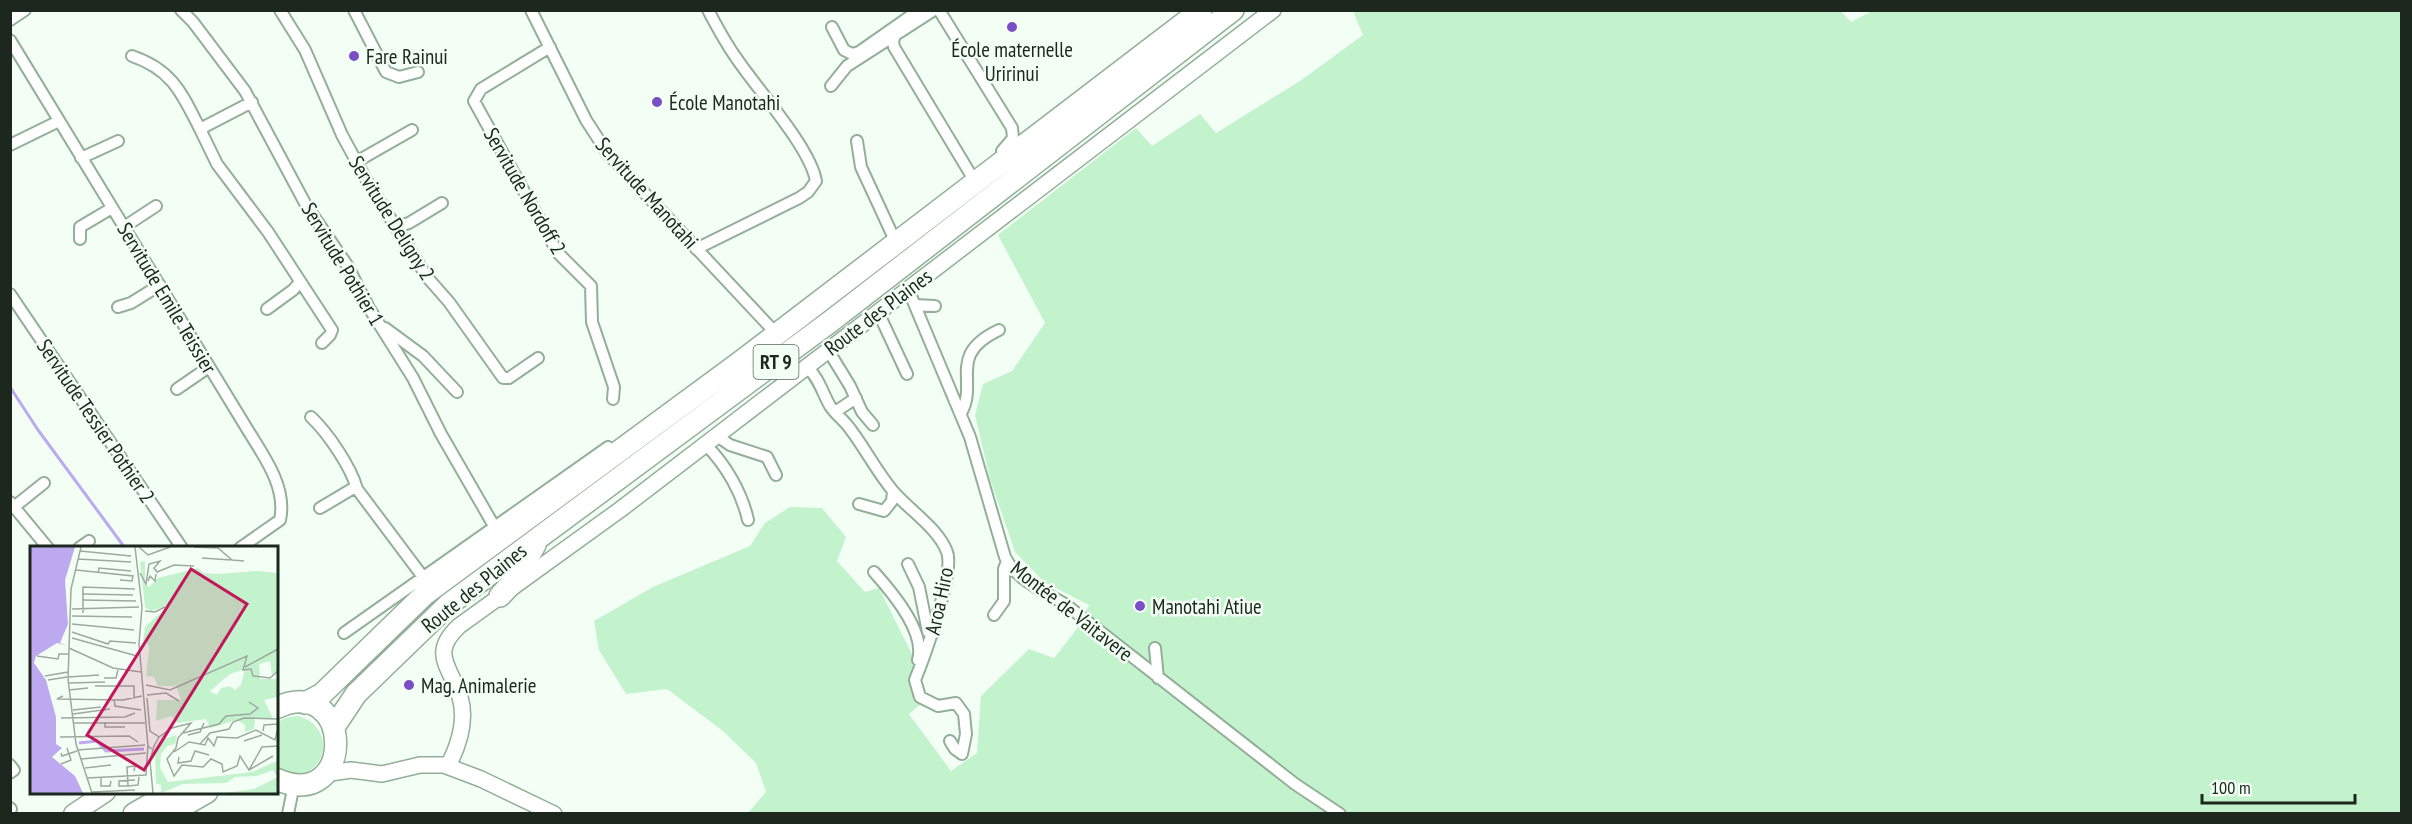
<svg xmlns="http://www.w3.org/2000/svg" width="2412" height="824" font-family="'PT Sans Narrow',sans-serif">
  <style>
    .green { fill: #c3f3cc }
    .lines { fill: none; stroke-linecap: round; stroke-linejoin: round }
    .stream { stroke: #bca9ef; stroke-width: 3 }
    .street-casing { stroke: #93af98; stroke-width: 14 }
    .secondary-casing { stroke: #93af98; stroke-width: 18 }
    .primary-casing { stroke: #93af98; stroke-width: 21 }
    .highway-casing { stroke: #93af98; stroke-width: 24 }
    .street { stroke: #fff; stroke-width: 10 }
    .secondary { stroke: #fff; stroke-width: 15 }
    .primary { stroke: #fff; stroke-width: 18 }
    .highway { stroke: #fff; stroke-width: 21 }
    .poi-dot { fill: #7a4ec7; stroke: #f3fff5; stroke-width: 2 }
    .labels { text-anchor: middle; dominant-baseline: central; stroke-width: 5; stroke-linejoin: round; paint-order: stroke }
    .shield { fill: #f3fff5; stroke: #5c685e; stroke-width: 1.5 }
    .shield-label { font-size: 20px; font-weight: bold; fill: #1c271e }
    .poi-label { font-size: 21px; fill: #1c271e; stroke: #f3fff5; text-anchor: start }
    .street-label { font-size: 21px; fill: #1c271e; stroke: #f3fff5 }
    .inset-river { fill: none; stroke: #bca9ef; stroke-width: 3 }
    .inset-road { fill: none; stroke: #9da99f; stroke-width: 1.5 }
    .view { fill: #c2185b; fill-opacity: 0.15; stroke: #c2185b; stroke-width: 3 }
    .inset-edge { fill: none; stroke: #1c271e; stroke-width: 3 }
  </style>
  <rect width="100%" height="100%" fill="#f3fff5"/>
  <path class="green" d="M1840,10L1851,22L1874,10L2401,11V813H748L766,792L756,763L723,731L667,689L626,694L599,650L594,621L653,587L750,546L765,523L790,507L822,508L846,537L837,561L865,592L879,588L915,660L928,698L909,714L951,771L977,753L981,696L1029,649L1054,658L1076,630L1089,605L1044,582L1015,552L990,479L975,415L983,384L1012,371L1045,323L998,235L1136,128L1152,146L1200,114L1216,133L1300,81L1363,35L1353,11Z
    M297,716C331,723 332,767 299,775L276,768V723L285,718Z"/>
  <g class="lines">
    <path class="stream" d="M10,387L38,430L125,548"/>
    <g class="street-casing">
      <path id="street" d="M181,10L193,22L245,91L306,205L347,265L369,308L413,378L441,434L494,526
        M280,10L305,50L342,135L367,181L427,277L449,302L503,378H509L538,358
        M354,10L386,72L399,77L418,72
        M531,10L586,120L608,154L770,327
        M939,10L1012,128L1013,138L1002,151
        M10,20L25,10
        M832,27L844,50L852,54L859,52L919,10
        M895,36L893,41L894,47L971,175
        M10,40L249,432C265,458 287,488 280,520L240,548
        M550,47L481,89L474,101L558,253L591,286L592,322L614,387L613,399
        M132,56C173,70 182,94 200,129
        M831,86L847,66L934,10
        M252,102L200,129L217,164L268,232L332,330L330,335L322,343
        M857,141L861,167L892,234
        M10,145L59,121
        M81,158L118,141
        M356,162L412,130
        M124,227L156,206
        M396,227L409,223L442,203
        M80,239V227L112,208
        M696,249L799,198L808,192L816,181C810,147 757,89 737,59C726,44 717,27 708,10
        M908,289L970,437L1005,557C1016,580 1045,592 1065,604L1295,784L1340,814
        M10,294L182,548
        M915,305L935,306
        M118,307L131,303L160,285
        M267,309L293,290L300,282
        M878,312L907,374
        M385,328L423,356L457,392
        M828,350L850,386L862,412L873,425
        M807,367C819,378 822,392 830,406C836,415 845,421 851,430C866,450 877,472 893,491C909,510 939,529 947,552C955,572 924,658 915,680L920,697L938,706L956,703L964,714L966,734L962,754L955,749L950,741
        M177,389L209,367
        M835,412L856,398
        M961,413C979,382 946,355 999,330
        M311,417C328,433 351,467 357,489L423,577
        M717,436L730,445L767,457L776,475
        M706,445C726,465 742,493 748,520
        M10,502L48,548
        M859,504L884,511L892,501L893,491
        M14,507L44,483
        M320,508L352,489H357
        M79,548L89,541
        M908,564L919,587L928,632L933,634
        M874,572C892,592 926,632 918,660
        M994,615L1004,601V569L1007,561
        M344,633L608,447
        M1155,648L1158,678
        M10,765L14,770L10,773
        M10,808L11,809
        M288,814L294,784"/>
    </g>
    <g class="secondary-casing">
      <path id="secondary" d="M448,766C459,745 467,721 460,697C451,667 429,654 459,626L621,509L1273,10
        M324,774L351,770L382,774L420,765H444L481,779L554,814"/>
    </g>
    <g class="primary-casing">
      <path id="primary" d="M73,814L106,792"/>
    </g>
    <g class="highway-casing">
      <path id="highway" d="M500,596L516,579L535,545
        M305,703L322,694L425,594L739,363L1201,10
        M276,708C354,671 357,815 276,779
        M334,727L356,694L448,605L831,321L1233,10
        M134,814L172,792
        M169,814L207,792"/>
    </g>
    <use href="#street" class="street"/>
    <use href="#secondary" class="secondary"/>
    <use href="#primary" class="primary"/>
    <use href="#highway" class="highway"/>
  </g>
  <g class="poi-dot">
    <circle cx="1012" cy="27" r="6"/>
    <circle cx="354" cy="56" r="6"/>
    <circle cx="657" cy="102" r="6"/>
    <circle cx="1140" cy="606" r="6"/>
    <circle cx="409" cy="685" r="6"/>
  </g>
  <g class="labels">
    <rect class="shield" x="753.5" y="345" width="45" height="34" rx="4.5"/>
    <g class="shield-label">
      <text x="776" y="362">RT 9</text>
    </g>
    <g class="poi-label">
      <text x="1012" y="49" text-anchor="middle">École maternelle<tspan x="1012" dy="24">Uririnui</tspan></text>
      <text x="366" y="56">Fare Rainui</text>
      <text x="669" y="102">École Manotahi</text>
      <text x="1152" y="606">Manotahi Atiue</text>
      <text x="421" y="685">Mag. Animalerie</text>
    </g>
    <g class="street-label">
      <text transform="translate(525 191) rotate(60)">Servitude Nordoff 2</text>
      <text transform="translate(647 193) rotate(48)">Servitude Manotahi</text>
      <text transform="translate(392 218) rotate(58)">Servitude Deligny 2</text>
      <text transform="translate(343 264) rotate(59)">Servitude Pothier 1</text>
      <text transform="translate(167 298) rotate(59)">Servitude Emile Teissier</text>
      <text transform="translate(878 312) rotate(-37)">Route des Plaines</text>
      <text transform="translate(96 421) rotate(56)">Servitude Tessier Pothier 2</text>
      <text transform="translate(474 588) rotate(-39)">Route des Plaines</text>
      <text transform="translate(939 601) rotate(-78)">Aroa Hiro</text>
      <text transform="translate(1072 611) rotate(38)">Montée de Vaitavere</text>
    </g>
  </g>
  <g transform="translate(30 546)">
    <rect width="248" height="248" fill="#f3fff5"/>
    <path d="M115,15V38L119,41L128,32L168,22L173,27L188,28L227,25L247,27L248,124L242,130L240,115L229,118L230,133H247V151L234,154L243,172L225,173L224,183L215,186V179L207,174L180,182L176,173L147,177L142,170L126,175L127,154H151L146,140H128L124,131L116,130L119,103L118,97L113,96L115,81L139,59L121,65L115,61L110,16ZM215,123L211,139L205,144L200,140L191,142L187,149L180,145L200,128ZM147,189L145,198L137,200L131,208L130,222L138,236L222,226L247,215V247H196L224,243L242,234L247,231L243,224L227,230L205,231L196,237L153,238L131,247V239L126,238L125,211L133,193Z" fill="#c3f3cc" fill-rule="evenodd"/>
    <path d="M0,1H45L35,34L38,78L30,97L38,100L27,97L6,110L4,117L16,134L26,171V198L32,202L22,211L45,230L53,247H0Z" fill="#bca9ef"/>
    <path class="inset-river" d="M49,197L67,195L76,205L114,203"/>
    <path class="inset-road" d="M51,1L41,43L38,133L46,198L62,247M105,1L112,61L109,98L118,200L122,203M109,1L118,9L140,1M164,1L188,2L202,14L214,15M50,5L101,10M172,12L201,14M48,13L101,16M46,24L103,30L102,35L90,34M68,27L69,22L101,25M110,27L116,38L119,18L130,15L124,22L127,26L144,19L164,20M118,35L120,30L125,35L126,28M52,48L103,49M52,54L106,55M42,63L109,61M115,65L125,66L135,61M53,67V41L105,43M42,70L102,71M42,78L104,84M42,86L78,98L80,95L106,97M42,92L107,110M39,102L83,122L111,126M7,110L28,113L29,108H38M215,121L248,103M15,130L38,126M38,131L69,129M74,132H86L88,124M18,134L37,131M39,137L75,136M116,139L140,144L217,110L213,124L221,123L223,130L240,132L248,125M65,140H104V152M39,144L58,142M117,149L136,147L149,155M33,150L27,153L93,154L112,150M117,152L120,185L129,191M84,153L85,160L111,164M43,164L71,161M43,168L80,163M31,172L95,171L105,167M75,176V181H95M44,177H115M233,185L234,179L248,178M153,187L189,178L196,170L220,168L228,162L219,156M158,189L170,186L174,177M30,191L99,190L108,196M214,195L232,189M170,198L180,187L199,183L203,176L214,172L248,173M124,200L129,191L142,182L161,177L148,192L146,202L137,213L144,230L152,219L173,221L181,213L192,218L193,226L207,220L210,210L219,224L232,201L248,200M47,204L115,199M144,206L159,196L175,199L178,192L184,200L187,191L207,192L226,184L245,194L248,182M31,207L32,210L47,205M149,211L148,217L161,215L165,205L179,209M51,213L116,207M31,218L41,214L37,202M55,222L81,219M219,224L243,210M104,225L105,220L97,221L98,240L108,239L109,231M57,232L116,229L118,199M71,232V240H80L81,235M98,240H89V235L105,234M62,246L105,244M123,247L120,215L124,200"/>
    <path class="view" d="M161,23L217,58L114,224L57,189Z"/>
    <rect width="248" height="248" class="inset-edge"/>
  </g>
  <rect width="2412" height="824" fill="none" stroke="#1c271e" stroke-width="24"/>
  <path d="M2202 794v9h153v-9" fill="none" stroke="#1c271e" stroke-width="3"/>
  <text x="2211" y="794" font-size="18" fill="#1c271e" stroke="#f3fff5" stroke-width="4.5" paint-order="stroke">100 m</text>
</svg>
